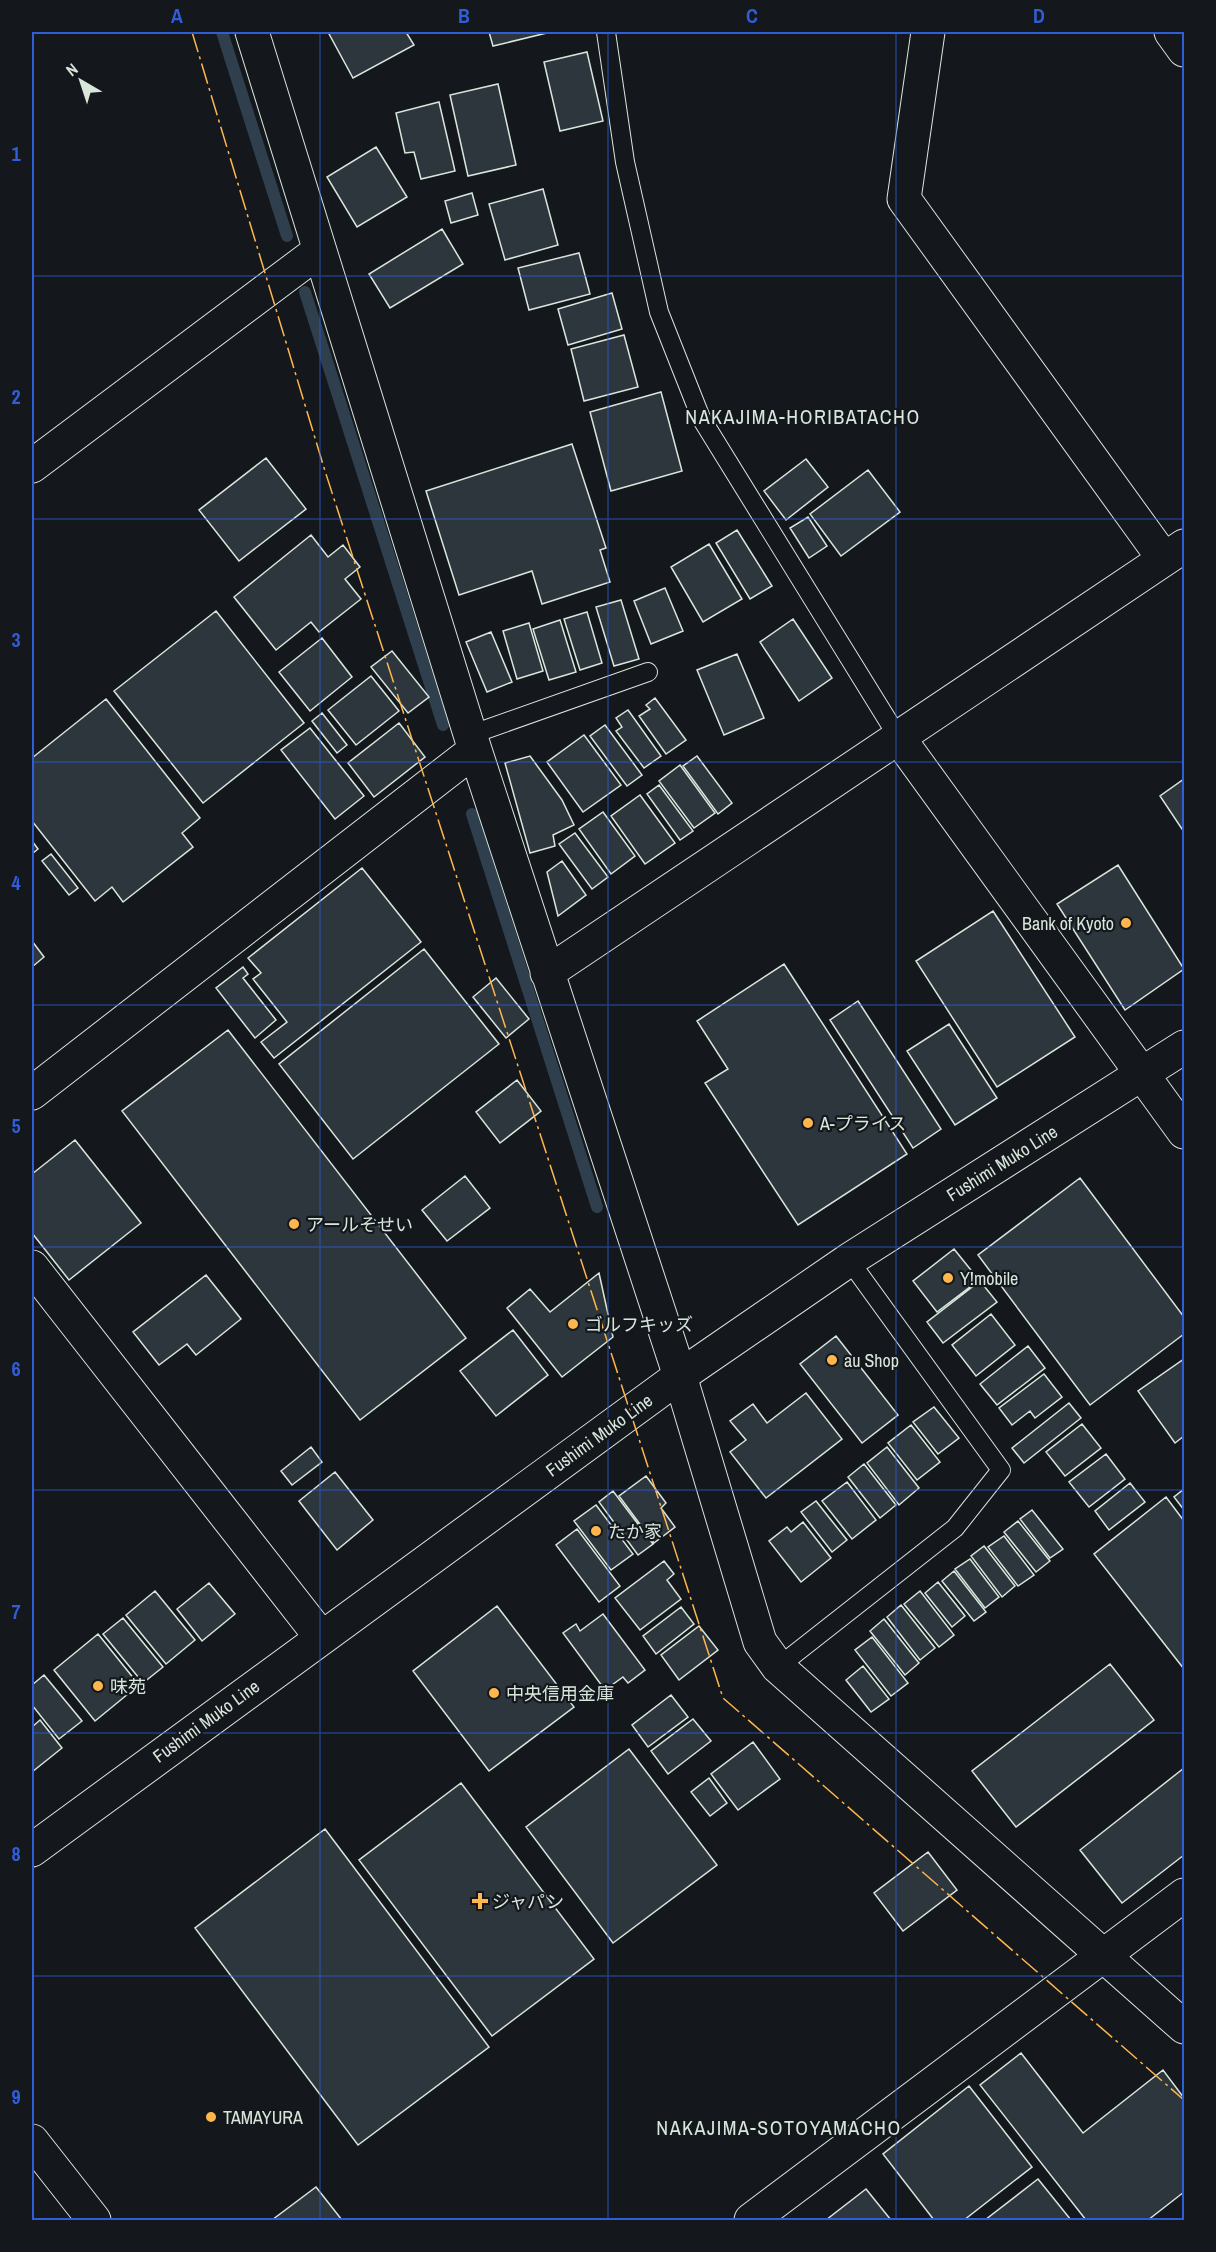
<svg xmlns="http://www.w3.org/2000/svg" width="1216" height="2252" font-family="'Archivo Narrow','Noto Sans JP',sans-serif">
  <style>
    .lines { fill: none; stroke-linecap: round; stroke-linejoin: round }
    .stream { stroke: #2f3f4d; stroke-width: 12 }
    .building { fill: #2c363c; stroke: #d8e6dc; stroke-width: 1.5 }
    .lane-casing { stroke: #d8e6dc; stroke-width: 20 }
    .street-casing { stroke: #d8e6dc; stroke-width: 35 }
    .secondary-casing { stroke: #d8e6dc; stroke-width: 35 }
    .highway-casing { stroke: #d8e6dc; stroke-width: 35 }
    .lane { stroke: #14181c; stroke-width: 18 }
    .street { stroke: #14181c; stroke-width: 33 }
    .secondary { stroke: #14181c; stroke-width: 33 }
    .highway { stroke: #14181c; stroke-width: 33 }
    .power { stroke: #ffb74d; stroke-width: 1.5; stroke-dasharray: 21 4.5 3 4.5; stroke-linecap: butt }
    .grid { fill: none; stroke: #305dd8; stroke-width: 1.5; stroke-opacity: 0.55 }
    .poi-dot { fill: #ffb74d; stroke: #14181c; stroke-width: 2 }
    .labels { text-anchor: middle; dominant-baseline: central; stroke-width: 4.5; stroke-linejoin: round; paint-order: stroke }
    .poi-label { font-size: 18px; fill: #d8e6dc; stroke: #14181c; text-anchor: start }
    .street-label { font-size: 18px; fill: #d8e6dc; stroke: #14181c }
    .neighbourhood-label { font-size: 20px; letter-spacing: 1.5px; fill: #d8e6dc; stroke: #14181c }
    .neatline { fill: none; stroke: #305dd8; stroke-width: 2 }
    .grid-label { font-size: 20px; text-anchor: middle; font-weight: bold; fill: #305dd8 }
  </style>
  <rect width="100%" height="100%" fill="#14181c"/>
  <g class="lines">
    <path class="stream" d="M222,32L287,236
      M305,292L443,725
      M472,814L597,1207"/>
  </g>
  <path class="building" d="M328,32H406L414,45L353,78Z
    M489,32H551L493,46Z
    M587,52L603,121L560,131L544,62Z
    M498,84L516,165L468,176L450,95Z
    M439,102L455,171L421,179L414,152L405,153L396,113Z
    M376,147L407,197L357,227L327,177Z
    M543,189L558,245L505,260L489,204Z
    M472,193L478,215L451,223L445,201Z
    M442,229L463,264L390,308L369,274Z
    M579,253L590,294L529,310L518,268Z
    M612,293L622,329L568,345L558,309Z
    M624,335L638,387L584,401L571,349Z
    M661,392L682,471L611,491L590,412Z
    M572,444L606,548L600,550L610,582L542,604L532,571L459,595L426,491Z
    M266,458L306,509L239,561L199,510Z
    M806,459L828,487L786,520L764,491Z
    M868,470L900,512L841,556L810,514Z
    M808,517L827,546L809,558L790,528Z
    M737,530L772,586L750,599L716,543Z
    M311,535L328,557L343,545L360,567L345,579L361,599L319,632L311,622L276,650L234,597Z
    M709,544L742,599L703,622L671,567Z
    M665,588L683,631L651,644L634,601Z
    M621,600L639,659L614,666L596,607Z
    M216,611L304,723L203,803L114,691Z
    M587,612L602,663L580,670L564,619Z
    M793,619L832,678L799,701L760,642Z
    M560,620L576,672L549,680L533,629Z
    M529,623L543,671L517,679L503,631Z
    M491,632L512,682L487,692L466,642Z
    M322,638L352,677L310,711L279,672Z
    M392,651L429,697L408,713L371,667Z
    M737,654L764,718L724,735L697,670Z
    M371,676L399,711L356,745L328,710Z
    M655,698L686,740L666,754L639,716L650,709L646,705Z
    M106,699L200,818L182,833L193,847L123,902L112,887L95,901L32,821V758Z
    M628,710L661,756L644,768L616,731L622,727L616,718Z
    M322,713L347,745L337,753L312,721Z
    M399,723L425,757L374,797L348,763Z
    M605,725L642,775L627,786L590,736Z
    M310,728L364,796L335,819L281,750Z
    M584,735L621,785L583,812L547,762Z
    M530,756L562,800L574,825L553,835L555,846L530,853L505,763Z
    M697,756L732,803L718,814L683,766Z
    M680,765L715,813L694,828L659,781Z
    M1184,779V832L1160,796Z
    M659,785L693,831L680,840L647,794Z
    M640,795L675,843L645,864L611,816Z
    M603,812L635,856L611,874L579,829Z
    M575,833L608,877L592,889L559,844Z
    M32,841L38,849L32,854Z
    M51,854L78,888L69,895L42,861Z
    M562,861L586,895L558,916L547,872Z
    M1118,865L1184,969L1125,1010L1057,904Z
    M362,868L421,942L274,1058L261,1042L287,1022L253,979L261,973L248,958Z
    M993,911L1075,1037L997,1087L916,961Z
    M32,941L44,957L32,967Z
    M424,949L499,1044L353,1159L279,1064Z
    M784,964L907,1154L798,1225L705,1083L728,1069L697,1021Z
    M243,967L248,974L243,978L276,1020L255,1038L216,988Z
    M496,978L529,1019L506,1038L473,997Z
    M858,1001L941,1129L913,1148L830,1020Z
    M949,1024L997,1098L955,1125L907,1051Z
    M228,1030L466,1338L360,1420L122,1111Z
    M517,1080L541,1111L500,1143L476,1112Z
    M75,1140L141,1223L69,1280L32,1233V1174Z
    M465,1176L490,1208L447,1241L422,1210Z
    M1080,1178L1184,1317V1334L1090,1405L978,1255Z
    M954,1249L979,1280L937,1312L913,1281Z
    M599,1273L613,1337L562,1377L507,1308L530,1289L550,1312Z
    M206,1275L241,1319L196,1355L187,1344L159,1365L133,1332Z
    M980,1281L997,1302L943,1343L927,1322Z
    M991,1314L1015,1345L976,1376L952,1345Z
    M513,1330L548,1375L496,1416L460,1371Z
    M836,1336L898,1415L862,1443L800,1364Z
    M1028,1346L1045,1368L997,1405L980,1384Z
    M1184,1359V1436L1175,1443L1138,1391Z
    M1044,1374L1062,1397L1035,1418L1030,1411L1012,1425L999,1408Z
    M806,1393L842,1439L766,1498L730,1452L746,1440L730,1421L753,1404L767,1423Z
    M1069,1403L1081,1418L1024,1463L1012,1448Z
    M934,1407L959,1438L938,1454L913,1422Z
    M1082,1424L1101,1448L1065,1476L1046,1452Z
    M911,1425L940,1462L917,1480L888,1443Z
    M311,1447L322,1462L292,1485L281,1471Z
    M887,1447L919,1488L899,1505L867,1463Z
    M1106,1454L1125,1479L1089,1507L1069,1482Z
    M864,1464L896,1505L880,1518L848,1477Z
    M335,1472L373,1520L337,1550L299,1501Z
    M646,1476L666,1503L661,1508L675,1527L654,1543L619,1496Z
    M847,1482L876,1520L852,1539L822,1501Z
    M1130,1483L1145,1502L1109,1530L1095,1511Z
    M1184,1489V1510L1174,1497Z
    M613,1491L653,1544L638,1555L599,1502Z
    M1166,1497L1184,1521V1669L1094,1554Z
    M816,1501L847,1540L832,1552L801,1512Z
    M596,1505L633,1554L611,1570L574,1521Z
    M1032,1510L1063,1549L1050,1558L1020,1519Z
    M1018,1521L1050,1561L1036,1572L1004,1532Z
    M803,1522L831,1558L801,1582L769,1541L787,1527L791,1532Z
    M577,1529L620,1586L599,1602L556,1545Z
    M1004,1536L1034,1575L1018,1586L988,1547Z
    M984,1546L1015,1586L1002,1597L971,1556Z
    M970,1559L999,1597L985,1608L955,1569Z
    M664,1561L674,1574L667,1580L681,1599L640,1630L615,1598Z
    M954,1571L986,1612L974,1621L942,1581Z
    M938,1582L965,1616L952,1627L925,1593Z
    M209,1583L235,1614L202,1641L177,1609Z
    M155,1591L195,1640L166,1664L126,1615Z
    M920,1591L954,1635L939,1647L904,1604Z
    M901,1605L935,1648L920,1660L887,1617Z
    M497,1606L574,1707L489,1771L413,1671Z
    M681,1607L694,1624L656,1654L643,1636Z
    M603,1614L645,1670L628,1683L623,1677L605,1690L563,1633L576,1624L580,1631Z
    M123,1618L163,1667L143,1683L103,1634Z
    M884,1619L919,1663L905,1675L870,1631Z
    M699,1626L718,1650L679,1680L661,1655Z
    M98,1634L139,1685L95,1721L54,1670Z
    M872,1637L908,1683L891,1696L855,1650Z
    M1110,1664L1154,1720L1016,1827L972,1771Z
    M863,1666L889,1699L871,1712L846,1680Z
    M44,1675L82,1721L59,1739L32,1705V1685Z
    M671,1695L688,1717L648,1747L632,1725Z
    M693,1719L711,1741L668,1774L651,1751Z
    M40,1720L62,1748L32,1772V1727Z
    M753,1742L780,1779L738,1810L711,1774Z
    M629,1749L717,1865L613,1943L526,1827Z
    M1184,1768V1855L1122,1903L1080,1850Z
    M709,1778L727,1803L710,1816L691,1792Z
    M461,1783L594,1959L492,2036L359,1860Z
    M325,1829L489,2047L358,2145L195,1928Z
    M928,1852L957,1890L903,1931L874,1893Z
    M1021,2053L1083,2133L1163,2070L1184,2098V2192L1148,2220H1086L980,2085Z
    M969,2086L1032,2167L964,2220H934L883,2154Z
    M1038,2179L1071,2220H985Z
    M316,2187L342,2220H272Z
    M866,2189L891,2220H826Z"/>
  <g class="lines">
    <g class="lane-casing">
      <path id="lane" d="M606,32L625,162L659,312L701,418L898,737
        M470,735L648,672
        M778,1667L955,1528L1001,1470L849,1260"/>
    </g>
    <g class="street-casing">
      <path id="street" d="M252,32L475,750L680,1376L760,1642L778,1667L1184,2027
        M928,32L904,199L1164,559
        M32,466L319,251
        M898,737L1184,1132
        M547,973L1184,546
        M32,1093L475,750
        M32,1267L321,1637
        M751,2220L1184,1895"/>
    </g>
    <g class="secondary-casing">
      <path id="secondary" d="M1171,32L1184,50
        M32,1850L680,1376L849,1260L1184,1047"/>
    </g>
    <g class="highway-casing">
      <path id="highway" d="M32,2141L94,2220"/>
    </g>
    <use href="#lane" class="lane"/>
    <use href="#street" class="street"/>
    <use href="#secondary" class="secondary"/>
    <use href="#highway" class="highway"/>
    <path class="power" d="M192,32L325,471L723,1698L1184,2100"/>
  </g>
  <path class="grid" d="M320,32V2220M608,32V2220M896,32V2220M32,276H1184M32,519H1184M32,762H1184M32,1005H1184M32,1247H1184M32,1490H1184M32,1733H1184M32,1976H1184"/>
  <g class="poi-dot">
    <circle cx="1126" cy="923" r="6"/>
    <circle cx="808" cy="1123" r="6"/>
    <circle cx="294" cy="1224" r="6"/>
    <circle cx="948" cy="1278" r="6"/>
    <circle cx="573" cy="1324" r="6"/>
    <circle cx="832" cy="1360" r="6"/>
    <circle cx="596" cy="1531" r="6"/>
    <circle cx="98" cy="1686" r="6"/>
    <circle cx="494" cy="1693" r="6"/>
    <path d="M477 1892h6v6h6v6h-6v6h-6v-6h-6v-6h6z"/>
    <circle cx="211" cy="2117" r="6"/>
  </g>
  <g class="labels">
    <g class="poi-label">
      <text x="1114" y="923" text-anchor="end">Bank of Kyoto</text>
      <text x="820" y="1123">A-プライス</text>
      <text x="306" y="1224">アールそせい</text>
      <text x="960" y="1278">Y!mobile</text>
      <text x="585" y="1324">ゴルフキッズ</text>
      <text x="844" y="1360">au Shop</text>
      <text x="608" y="1531">たか家</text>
      <text x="110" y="1686">味苑</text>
      <text x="506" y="1693">中央信用金庫</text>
      <text x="492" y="1901">ジャパン</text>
      <text x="223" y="2117">TAMAYURA</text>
    </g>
    <g class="street-label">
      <text transform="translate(1002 1163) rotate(-32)">Fushimi Muko Line</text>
      <text transform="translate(599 1435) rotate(-36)">Fushimi Muko Line</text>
      <text transform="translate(206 1721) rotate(-36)">Fushimi Muko Line</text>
    </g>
    <g class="neighbourhood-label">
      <text x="803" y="416">NAKAJIMA-HORIBATACHO</text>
      <text x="779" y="2127">NAKAJIMA-SOTOYAMACHO</text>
    </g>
  </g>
  <rect width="1216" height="2252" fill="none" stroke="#14181c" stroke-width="66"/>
  <g transform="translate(81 81) rotate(321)" stroke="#14181c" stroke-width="4.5" paint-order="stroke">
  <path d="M0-4.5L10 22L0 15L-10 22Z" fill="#d8e6dc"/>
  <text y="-9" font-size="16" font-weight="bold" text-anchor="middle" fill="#d8e6dc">N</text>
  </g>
  <rect x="33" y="33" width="1150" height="2186" class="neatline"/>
  <g class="grid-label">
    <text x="177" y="23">A</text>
    <text x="464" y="23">B</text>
    <text x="752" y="23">C</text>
    <text x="1039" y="23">D</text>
    <text x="16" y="161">1</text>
    <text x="16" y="404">2</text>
    <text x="16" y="647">3</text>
    <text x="16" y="890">4</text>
    <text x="16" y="1133">5</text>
    <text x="16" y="1376">6</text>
    <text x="16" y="1619">7</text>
    <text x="16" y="1861">8</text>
    <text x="16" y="2104">9</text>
  </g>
</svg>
